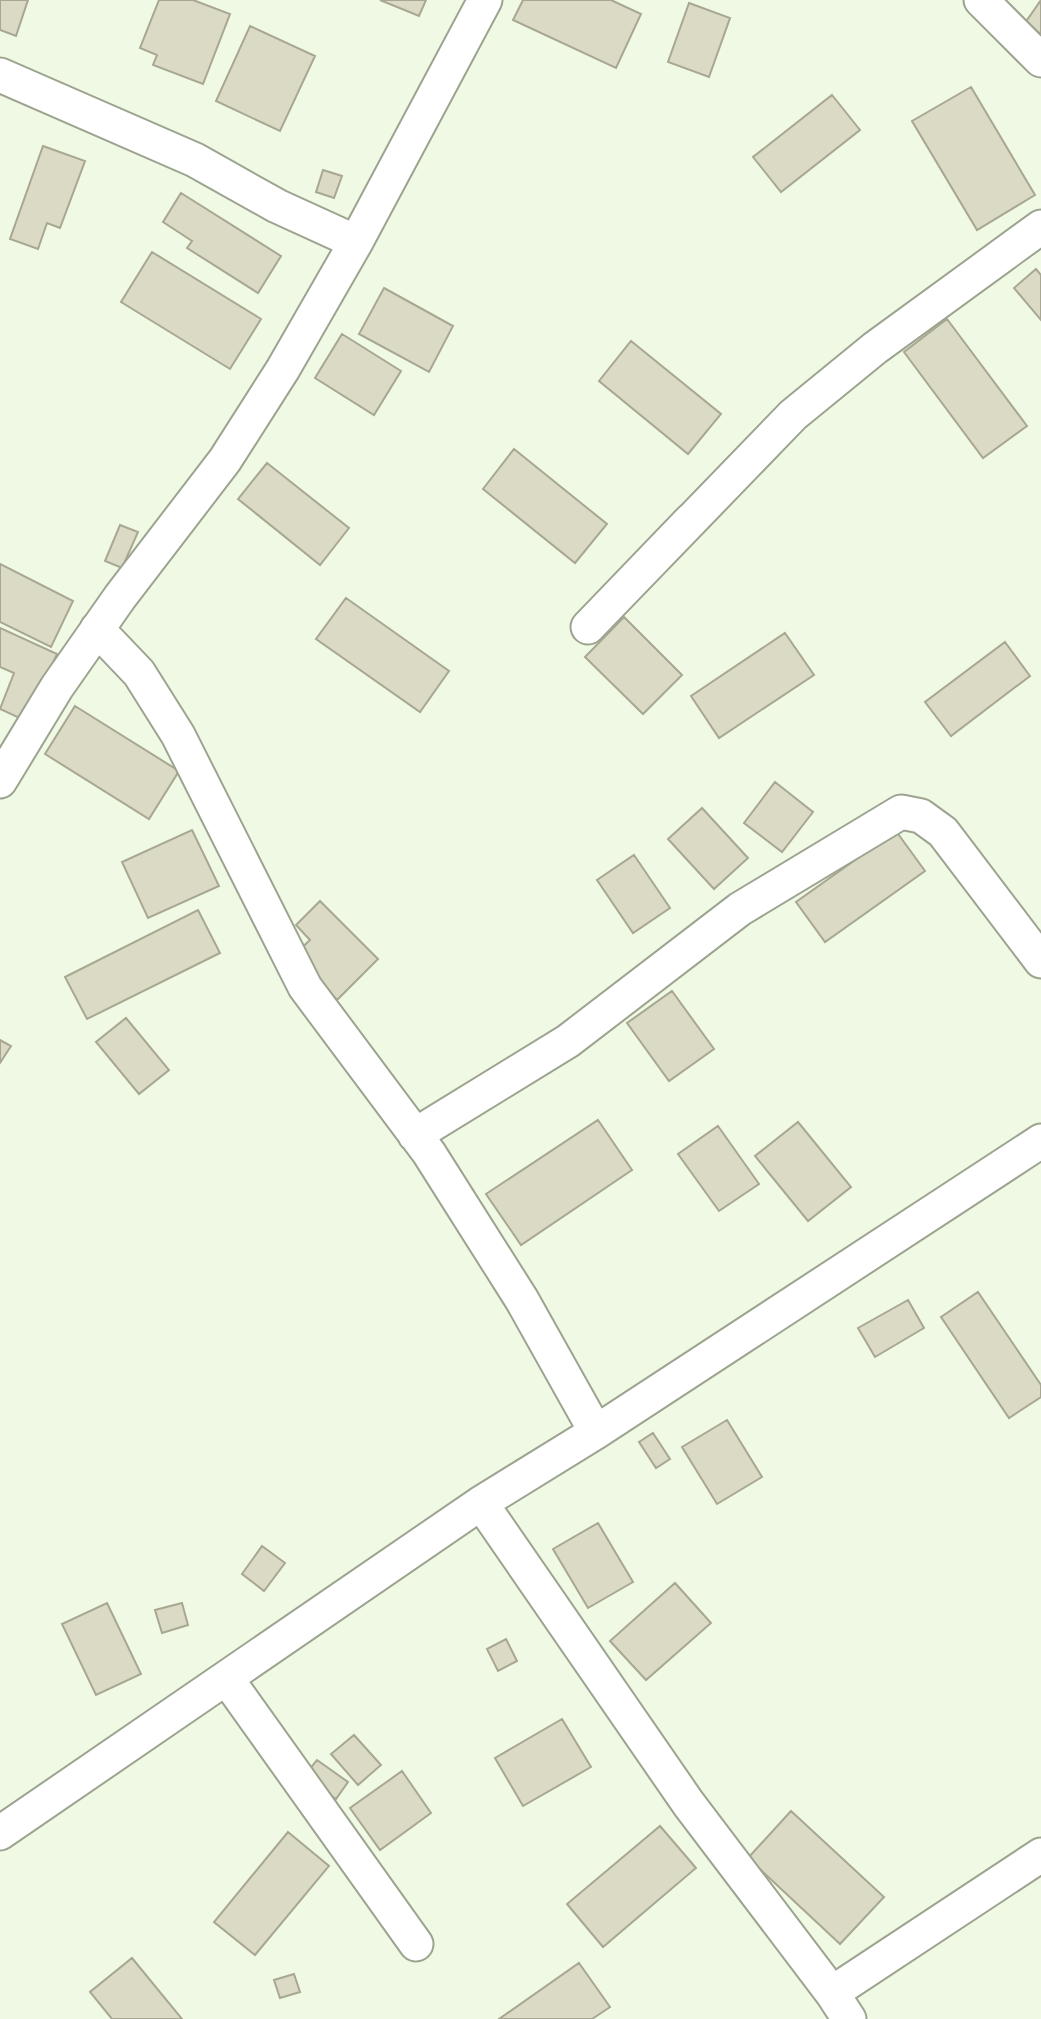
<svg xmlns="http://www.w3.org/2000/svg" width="1041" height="2019" font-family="'Source Serif 4',serif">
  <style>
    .building { fill: #dbdbc5; stroke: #a7a792; stroke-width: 2 }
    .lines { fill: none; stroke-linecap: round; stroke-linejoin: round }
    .minor-casing { stroke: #9ca490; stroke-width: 37 }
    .minor { stroke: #fff; stroke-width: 33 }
  </style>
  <rect width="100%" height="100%" fill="#f0f9e4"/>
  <path class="building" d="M0,0H28L16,36L0,30Z
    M159,0H193L230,14L203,84L153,65L157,55L140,48Z
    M380,0H426L419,16Z
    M523,0H611L641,14L616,68L513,20Z
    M1041,0V34L1025,23Z
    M689,3L730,18L709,77L668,62Z
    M250,26L315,56L280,131L216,101Z
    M971,87L1035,195L977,230L912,121Z
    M832,95L860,130L781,192L753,157Z
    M43,146L85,161L60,228L47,223L38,249L10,239Z
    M323,170L342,176L334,198L316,192Z
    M181,193L281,256L258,293L187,248L192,241L163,222Z
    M152,252L261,319L230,369L121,302Z
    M1036,269L1041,275V320L1014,288Z
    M384,288L453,326L429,372L359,334Z
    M947,319L1027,426L983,458L904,352Z
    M342,334L401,371L374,415L315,378Z
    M631,341L721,414L688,454L599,381Z
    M514,449L607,524L575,563L483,489Z
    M267,463L349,528L320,565L238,499Z
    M120,525L138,532L122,568L105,561Z
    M0,564L73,601L51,647L0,622Z
    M346,598L449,671L420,712L316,639Z
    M624,617L682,675L643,714L585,657Z
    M0,628L57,654L26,721L0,709L14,673L0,667Z
    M785,633L814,675L719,738L691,696Z
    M1005,642L1030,676L951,736L925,702Z
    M75,706L179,771L149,819L45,754Z
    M775,782L813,812L782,852L744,823Z
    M702,808L748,858L714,889L668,839Z
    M192,830L219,886L148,918L122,862Z
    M896,831L925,871L825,942L796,902Z
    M634,855L670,908L633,933L597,880Z
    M320,901L378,959L337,1000L293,956L310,940L296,925Z
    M198,910L220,953L87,1019L65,977Z
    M672,991L714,1049L669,1081L627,1023Z
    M126,1018L169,1070L139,1094L96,1042Z
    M0,1040L11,1046L0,1063Z
    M598,1120L632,1170L521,1245L486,1194Z
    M798,1122L851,1187L808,1221L755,1156Z
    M718,1126L759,1184L719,1211L678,1154Z
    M978,1292L1041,1385V1397L1009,1418L941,1317Z
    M908,1300L924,1328L875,1357L858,1328Z
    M727,1420L762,1477L717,1504L682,1447Z
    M653,1433L670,1459L656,1468L639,1442Z
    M598,1523L633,1582L588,1608L553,1549Z
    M262,1546L285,1563L264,1591L242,1574Z
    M675,1583L711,1623L646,1680L610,1641Z
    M107,1603L141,1674L96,1695L62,1624Z
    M182,1603L188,1625L162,1633L155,1610Z
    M506,1639L517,1661L498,1671L487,1649Z
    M562,1719L591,1767L523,1806L495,1758Z
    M354,1735L381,1765L358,1785L331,1754Z
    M317,1760L348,1782L336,1799L304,1776Z
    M402,1771L431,1813L380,1850L350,1808Z
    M791,1811L884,1897L840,1944L748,1858Z
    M660,1826L696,1868L603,1947L567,1904Z
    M288,1832L329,1866L255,1955L214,1922Z
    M132,1958L182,2019H112L90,1992Z
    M579,1963L610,2007L592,2019H499Z
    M294,1974L300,1992L280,1998L274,1980Z"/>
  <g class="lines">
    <g class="minor-casing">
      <path id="minor" d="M981,0L1041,60
        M0,75L195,160L277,206L356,242
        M691,520L588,627L793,415L875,348L1041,227
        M97,629L139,673L178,735L305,987L429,1153L522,1300L596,1432
        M0,781L57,687L120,597L225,460L283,369L356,242L485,0
        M415,1135L568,1041L740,909L901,812L921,816L943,832L1041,961
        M481,1503L688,1803L832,1993L849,2019
        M227,1679L416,1944
        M0,1833L481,1503L596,1432L1041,1141
        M832,1993L1041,1855"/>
    </g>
    <use href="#minor" class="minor"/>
  </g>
</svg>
